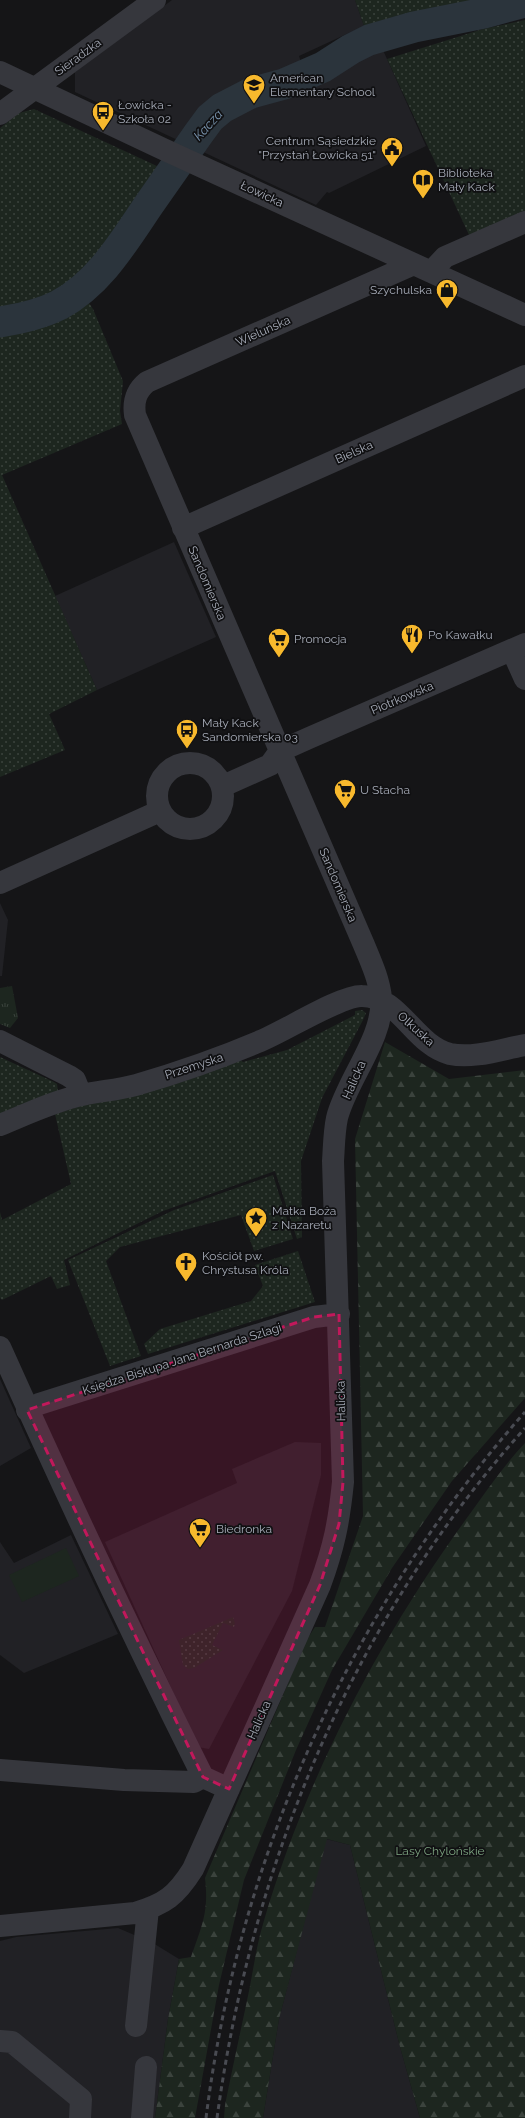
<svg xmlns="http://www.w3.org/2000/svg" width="525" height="2118" font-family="Raleway,sans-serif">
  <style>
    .built { fill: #212125 }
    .grass { fill: url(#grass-dots) }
    .forest { fill: url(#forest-firs) }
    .park { fill: url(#park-tufts) }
    .pitch { fill: #1d261f }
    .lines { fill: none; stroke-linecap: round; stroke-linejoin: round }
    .river { stroke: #2b343c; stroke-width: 31 }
    .minor { stroke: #36373d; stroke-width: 22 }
    .rail { stroke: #494b52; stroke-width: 3; stroke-dasharray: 5 4; stroke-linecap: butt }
    .marked { fill: #c2185b; fill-opacity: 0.2; stroke: #c2185b; stroke-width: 3; stroke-dasharray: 8 5; stroke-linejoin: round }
    .labels { text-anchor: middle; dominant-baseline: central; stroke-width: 3.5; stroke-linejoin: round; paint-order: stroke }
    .street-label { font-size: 12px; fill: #a7acb8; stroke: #101012 }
    .poi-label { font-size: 12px; fill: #a7acb8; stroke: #101012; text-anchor: start }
    .park-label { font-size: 12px; fill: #7da481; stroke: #101012 }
    .water-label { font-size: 13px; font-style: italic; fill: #7d99b4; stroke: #101012 }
  </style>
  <defs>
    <pattern id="grass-dots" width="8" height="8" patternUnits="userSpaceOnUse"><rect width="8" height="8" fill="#1d261f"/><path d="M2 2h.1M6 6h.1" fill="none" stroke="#3b433d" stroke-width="1.8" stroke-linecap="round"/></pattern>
    <pattern id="forest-firs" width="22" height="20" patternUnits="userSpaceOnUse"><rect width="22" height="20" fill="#1d261f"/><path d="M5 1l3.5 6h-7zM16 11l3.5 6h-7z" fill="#3b433d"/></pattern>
    <pattern id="park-tufts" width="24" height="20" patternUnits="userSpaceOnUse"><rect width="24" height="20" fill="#1d261f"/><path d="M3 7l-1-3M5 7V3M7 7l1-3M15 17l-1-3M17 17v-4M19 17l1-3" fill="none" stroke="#3b433d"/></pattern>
  </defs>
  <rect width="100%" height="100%" fill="#151517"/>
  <path class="built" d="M172,0H355L364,26L299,56L301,62L374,30L426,146L329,193L327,192L316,205L75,92V72Z
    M174,542L216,637L97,690L55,596Z
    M0,903L8,920L2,976H0Z
    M0,1379L31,1448L0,1466Z
    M295,1442L321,1443V1475L292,1591L209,1749L198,1747L105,1542L237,1483L232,1469Z
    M71,1535L118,1634L24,1673L0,1655V1542L14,1563Z
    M326,1839L350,1845L400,2047L420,2118H263L279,2019Z
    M118,1928L153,1943L179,1959L168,2019L155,2118H0V1941L16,1937Z"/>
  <path class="grass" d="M355,0H488L373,26H364Z
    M525,20V213L470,237L387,59L483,29Z
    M34,109L185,179L103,279L83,294L93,309L123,381L120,411L122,424L2,475L97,690L49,714L65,750L0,777V128L19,113Z
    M362,1010L366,1013L363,1020L322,1098L301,1161L302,1237L297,1239L275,1171L163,1211L64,1260L70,1285L57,1289L51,1276L2,1300L0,1298V1212L2,1220L71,1184L55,1114L238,1058L243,1062L287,1050L355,1015V1011Z
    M0,1057L54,1082L57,1084L58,1091L0,1115Z
    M273,1175L293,1239L254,1251L241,1215L120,1247L106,1261L141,1356L110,1366L68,1260L174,1210Z
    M298,1251L315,1302L148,1354L144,1344L160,1329L251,1301L263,1286L255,1265Z
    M233,1617L235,1623L234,1627L223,1623L212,1645L223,1650L194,1668L188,1669L183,1665L179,1640Z"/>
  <path class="forest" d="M385,1042L449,1079L525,1070V1398L452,1481L392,1568L332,1670L296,1750L244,1880L219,1985L195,2118H155L168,2019L179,1959L191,1957C202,1925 209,1912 205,1878L306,1641L315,1627H325L363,1516L355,1139Z
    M525,1443V2118H420L400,2047L350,1845L327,1839L279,2019L263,2118H224L225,2105C233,2065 242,2025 250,1986C254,1965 257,1944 263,1924C304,1782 378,1641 464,1522C484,1495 502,1467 525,1443Z"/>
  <path class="park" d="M12,986L18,1018L10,1028L0,1024V988Z"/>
  <path class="pitch" d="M66,1548L79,1576L22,1602L9,1575Z"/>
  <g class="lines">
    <path class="river" d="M0,322C19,319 41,314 59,305C100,283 124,241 150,203C166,180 182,157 199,133L210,118L222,108L251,93L284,84L323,67L351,49L369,40L414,27L484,13L525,2"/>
    <path class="minor" d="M0,72L163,149L525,315
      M0,114L155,0
      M431,272L445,257L525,222
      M183,528L525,376
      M512,650L525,679
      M157 796a33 33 0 1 1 66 0a33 33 0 1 1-66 0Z
      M223,786L270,765L280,751L309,738L525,644
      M0,883L160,811
      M0,1041L69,1076L75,1080L81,1095
      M0,1125C27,1114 54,1101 82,1095C100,1091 118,1090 136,1085C177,1073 218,1059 258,1042C282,1033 341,995 362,996C400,996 414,1045 450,1054C474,1059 502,1049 525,1045
      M0,1347C65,1492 132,1635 203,1777L229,1789
      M27,1410L39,1404L314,1317L339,1314
      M0,1770L124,1780L194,1782L203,1777
      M0,1926L135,1913C165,1904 176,1896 193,1869L320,1585C334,1547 339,1522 343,1482L333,1161C334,1147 334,1132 337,1118C346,1081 385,1036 381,998C379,979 371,962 364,945L135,415C133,401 136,391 147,382L414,264
      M136,2026L148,1909
      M0,2041L12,2042L81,2099L80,2118
      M142,2118L146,2067"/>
    <path class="rail" d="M206,2118C239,1856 350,1610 525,1412
      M217,2118C252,1863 352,1621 525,1428"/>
  </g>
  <path class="marked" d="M339,1314L343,1482L339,1524L320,1585L229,1789L203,1777L27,1410L314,1317Z"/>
  <defs>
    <g id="school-pin" transform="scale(1.15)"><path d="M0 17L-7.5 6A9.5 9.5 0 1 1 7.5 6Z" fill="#f8b92d" stroke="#101012"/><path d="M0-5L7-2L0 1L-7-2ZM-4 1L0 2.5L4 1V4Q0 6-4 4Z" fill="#111"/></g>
    <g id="bus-pin" transform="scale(1.15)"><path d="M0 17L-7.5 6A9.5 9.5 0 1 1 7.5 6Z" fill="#f8b92d" stroke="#101012"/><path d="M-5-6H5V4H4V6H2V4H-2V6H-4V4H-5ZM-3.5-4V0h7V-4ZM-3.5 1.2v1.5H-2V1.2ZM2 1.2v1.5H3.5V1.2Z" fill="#111"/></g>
    <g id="civic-pin" transform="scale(1.15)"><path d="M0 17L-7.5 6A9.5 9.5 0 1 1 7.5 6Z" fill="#f8b92d" stroke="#101012"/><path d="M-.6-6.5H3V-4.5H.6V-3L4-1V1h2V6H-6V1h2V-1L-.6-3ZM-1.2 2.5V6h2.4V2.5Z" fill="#111"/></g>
    <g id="library-pin" transform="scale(1.15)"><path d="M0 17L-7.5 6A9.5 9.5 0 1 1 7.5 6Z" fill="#f8b92d" stroke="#101012"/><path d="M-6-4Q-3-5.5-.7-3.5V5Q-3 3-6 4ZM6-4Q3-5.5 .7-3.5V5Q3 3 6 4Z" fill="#111"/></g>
    <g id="shop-pin" transform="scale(1.15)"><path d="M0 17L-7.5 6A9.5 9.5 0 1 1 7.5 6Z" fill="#f8b92d" stroke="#101012"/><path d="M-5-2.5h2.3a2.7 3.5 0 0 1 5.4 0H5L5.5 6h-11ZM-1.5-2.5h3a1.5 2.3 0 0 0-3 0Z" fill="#111"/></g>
    <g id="restaurant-pin" transform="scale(1.15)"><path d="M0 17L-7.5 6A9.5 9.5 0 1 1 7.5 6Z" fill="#f8b92d" stroke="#101012"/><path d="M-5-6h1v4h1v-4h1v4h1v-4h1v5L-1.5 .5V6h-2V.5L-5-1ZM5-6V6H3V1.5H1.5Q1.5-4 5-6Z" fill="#111"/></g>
    <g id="supermarket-pin" transform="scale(1.15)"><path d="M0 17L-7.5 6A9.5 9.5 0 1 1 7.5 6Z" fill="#f8b92d" stroke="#101012"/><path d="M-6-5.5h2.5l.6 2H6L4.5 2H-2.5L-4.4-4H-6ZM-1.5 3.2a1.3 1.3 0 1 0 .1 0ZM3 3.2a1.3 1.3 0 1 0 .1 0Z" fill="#111"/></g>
    <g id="sight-pin" transform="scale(1.15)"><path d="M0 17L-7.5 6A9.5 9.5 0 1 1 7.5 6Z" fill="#f8b92d" stroke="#101012"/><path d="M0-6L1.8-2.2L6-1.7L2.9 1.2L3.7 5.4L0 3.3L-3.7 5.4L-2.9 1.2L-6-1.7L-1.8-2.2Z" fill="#111"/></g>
    <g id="church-pin" transform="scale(1.15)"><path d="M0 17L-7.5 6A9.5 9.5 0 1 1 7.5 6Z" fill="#f8b92d" stroke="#101012"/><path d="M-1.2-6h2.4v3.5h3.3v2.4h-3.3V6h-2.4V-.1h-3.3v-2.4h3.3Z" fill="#111"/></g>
  </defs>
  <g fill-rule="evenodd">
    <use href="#school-pin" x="254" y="85"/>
    <use href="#bus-pin" x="103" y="112"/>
    <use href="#civic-pin" x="392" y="148"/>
    <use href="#library-pin" x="423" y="180"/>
    <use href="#shop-pin" x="447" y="290"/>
    <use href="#restaurant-pin" x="412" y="635"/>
    <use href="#supermarket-pin" x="279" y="639"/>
    <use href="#bus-pin" x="187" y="730"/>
    <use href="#supermarket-pin" x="345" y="790"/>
    <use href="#sight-pin" x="256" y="1218"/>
    <use href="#church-pin" x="186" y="1263"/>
    <use href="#supermarket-pin" x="200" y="1529"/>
  </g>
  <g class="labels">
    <g class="street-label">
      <text transform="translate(78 57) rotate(-36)">Sieradzka</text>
      <text transform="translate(262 194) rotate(25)">Łowicka</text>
      <text transform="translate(263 331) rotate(-24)">Wieluńska</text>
      <text transform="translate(354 452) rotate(-24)">Bielska</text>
      <text transform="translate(207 583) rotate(67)">Sandomierska</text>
      <text transform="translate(402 698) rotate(-23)">Piotrkowska</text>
      <text transform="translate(338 885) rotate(67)">Sandomierska</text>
      <text transform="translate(416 1029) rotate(42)">Olkuska</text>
      <text transform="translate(194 1066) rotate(-18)">Przemyska</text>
      <text transform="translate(354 1080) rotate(-66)">Halicka</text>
      <text transform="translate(182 1359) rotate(-18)">Księdza Biskupa Jana Bernarda Szlagi</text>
      <text transform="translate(341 1401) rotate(-91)">Halicka</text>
      <text transform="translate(259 1720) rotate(-66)">Halicka</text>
    </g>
    <g class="poi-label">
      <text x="270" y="78">American<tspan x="270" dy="14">Elementary School</tspan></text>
      <text x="118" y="105">Łowicka -<tspan x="118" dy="14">Szkoła 02</tspan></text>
      <text x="376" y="141" text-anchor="end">Centrum Sąsiedzkie<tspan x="376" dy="14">"Przystań Łowicka 51"</tspan></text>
      <text x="438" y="173">Biblioteka<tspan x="438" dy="14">Mały Kack</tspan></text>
      <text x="432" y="290" text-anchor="end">Szychulska</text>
      <text x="428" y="635">Po Kawałku</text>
      <text x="294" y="639">Promocja</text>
      <text x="202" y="723">Mały Kack<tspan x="202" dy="14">Sandomierska 03</tspan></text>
      <text x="360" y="790">U Stacha</text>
      <text x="272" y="1211">Matka Boża<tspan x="272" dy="14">z Nazaretu</tspan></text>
      <text x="202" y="1256">Kościół pw.<tspan x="202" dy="14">Chrystusa Króla</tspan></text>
      <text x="216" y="1529">Biedronka</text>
    </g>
    <g class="park-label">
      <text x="440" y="1851">Lasy Chylońskie</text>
    </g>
    <g class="water-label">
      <text transform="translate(208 125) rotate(-48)">Kacza</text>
    </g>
  </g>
</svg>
